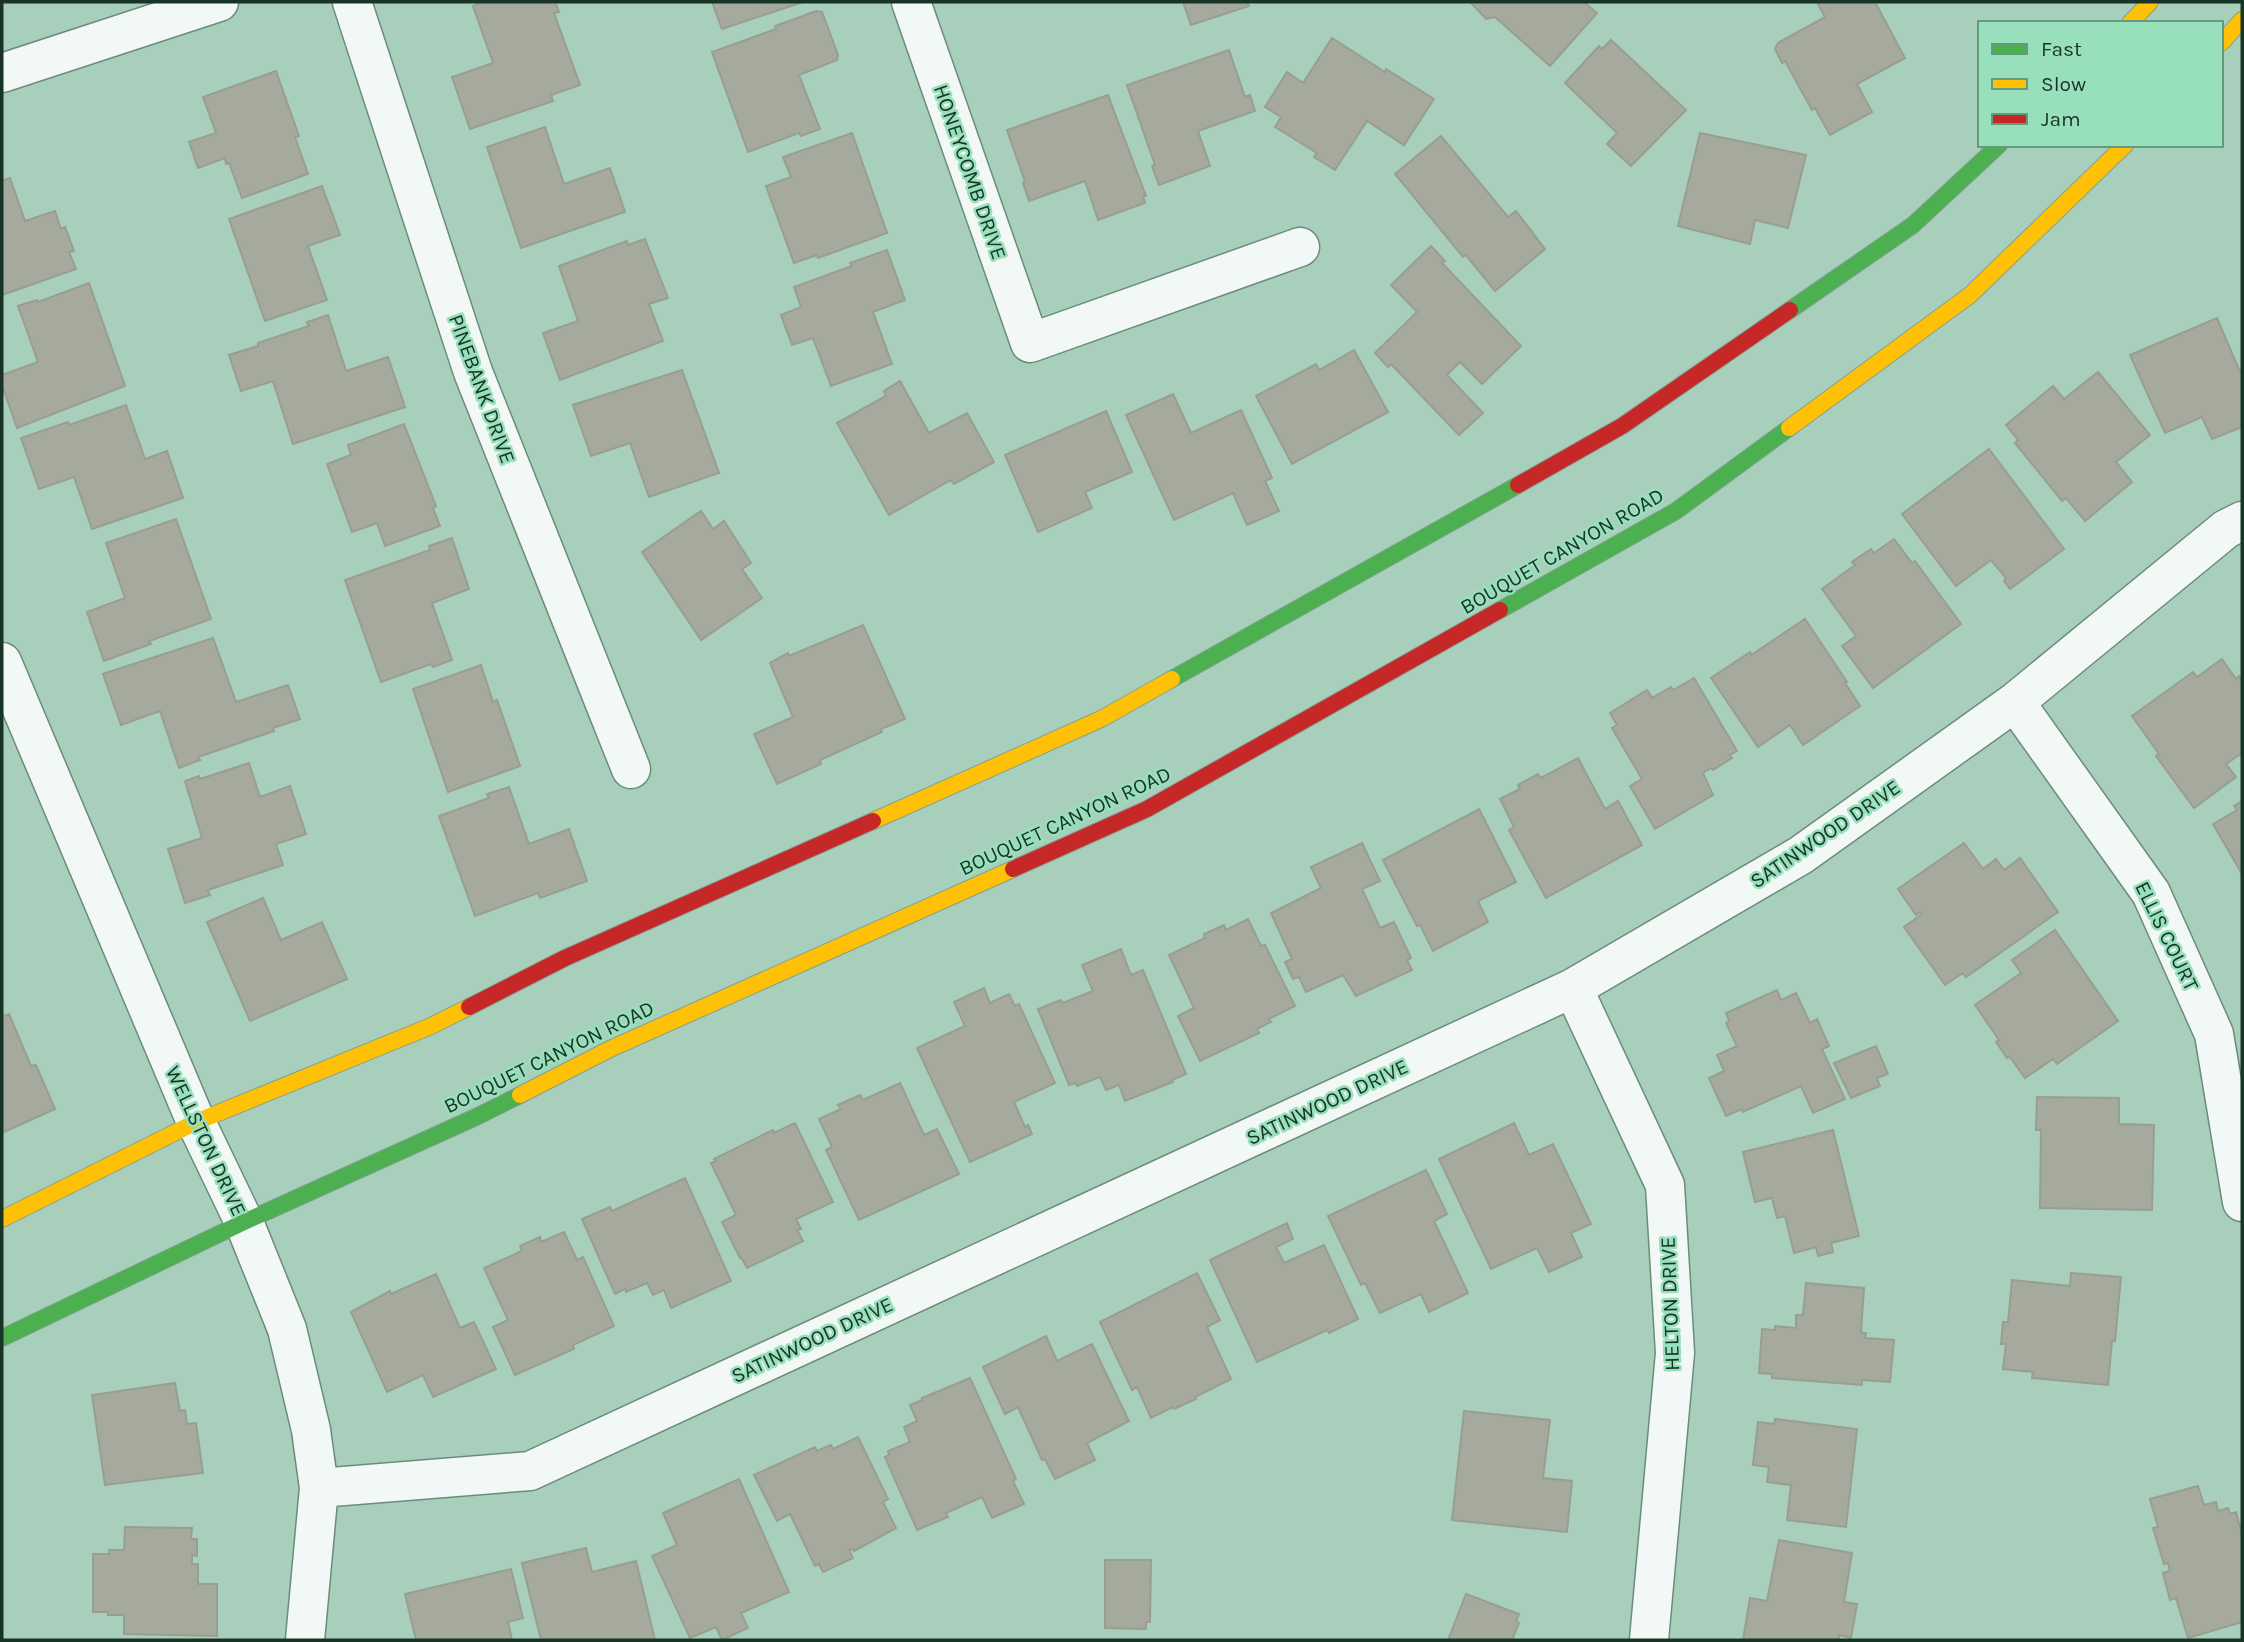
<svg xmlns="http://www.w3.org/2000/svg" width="2244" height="1642" font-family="Karla,sans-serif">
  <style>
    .building { fill: #a5aa9d; stroke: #989e91; stroke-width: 2 }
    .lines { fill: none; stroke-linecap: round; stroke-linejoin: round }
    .street-casing { stroke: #6c8b7c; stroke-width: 41 }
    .fast-casing { stroke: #81a091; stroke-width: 18 }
    .slow-casing { stroke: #81a091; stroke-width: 18 }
    .jam-casing { stroke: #81a091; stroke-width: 18 }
    .street { stroke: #f2f8f5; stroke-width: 38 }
    .fast { stroke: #4caf50; stroke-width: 16 }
    .slow { stroke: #ffc107; stroke-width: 16 }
    .jam { stroke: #c62828; stroke-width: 16 }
    .labels { text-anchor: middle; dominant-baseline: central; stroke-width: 5; stroke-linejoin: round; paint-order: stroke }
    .street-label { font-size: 21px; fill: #173426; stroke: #98dfbb }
  </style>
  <rect width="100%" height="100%" fill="#a8cfbb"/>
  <path class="building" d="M483,2H555L559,12L554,13L580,85L551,95L553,101L470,129L452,77L493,63L473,6Z
    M712,2H803L722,29Z
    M1183,2H1247L1249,6L1191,25Z
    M1470,2H1584L1597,13L1550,66L1495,17L1486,19Z
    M1817,2H1875L1905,58L1857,84L1872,112L1830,135L1815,108L1812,110L1785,61L1782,63L1775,49L1778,43L1825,17Z
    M816,11L822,12L838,55L837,60L799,75L820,129L801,136L799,133L748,152L712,52L776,29L775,26Z
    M1332,38L1385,72L1386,69L1434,99L1404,145L1367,121L1335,170L1314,157L1317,153L1275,127L1281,117L1265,107L1287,72L1303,83Z
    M1611,40L1686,110L1631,166L1607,144L1617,133L1565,83L1599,46L1602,49Z
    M1229,50L1245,97L1250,95L1255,111L1198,131L1210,166L1159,185L1152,166L1155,165L1127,85Z
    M276,71L299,136L295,137L308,174L242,198L229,163L226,164L225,158L198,168L189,142L216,133L203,97Z
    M1108,95L1146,196H1143L1145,203L1098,220L1085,181L1029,201L1023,183L1025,182L1007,130Z
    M545,127L564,184L610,168L625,212L521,248L487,147Z
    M852,133L887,233L818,258L817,255L794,263L766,186L791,177L783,157Z
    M1700,133L1806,155L1788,228L1755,220L1750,244L1678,226Z
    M1441,136L1508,217L1516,211L1545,249L1495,291L1466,255L1463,257L1395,174Z
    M10,178L25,221L55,211L61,229L65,227L74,251L69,252L76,269L2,295V181Z
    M322,186L340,235L308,246L327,300L265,321L229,219Z
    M645,239L668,298L649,304L663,341L560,380L543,333L578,321L559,266L627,241L628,245Z
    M1431,246L1445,261L1442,263L1521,346L1482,384L1460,362L1447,375L1483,413L1459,435L1391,364L1388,367L1375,353L1417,312L1391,285Z
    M887,250L905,300L873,312L892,364L831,386L813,338L792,345L781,315L801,307L794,287L852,266L850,263Z
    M89,283L125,386L17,428L2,385V375L38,362L18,306L37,300L38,302Z
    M328,315L346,371L388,357L405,407L293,444L273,381L241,391L229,355L258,346V343L309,326L307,322Z
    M2217,318L2240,372L2242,371V427L2212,439L2202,417L2165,433L2130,355Z
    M1354,350L1388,412L1292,464L1256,396L1316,364L1319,370Z
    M682,370L719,473L649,497L630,443L591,456L573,405Z
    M2098,372L2150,435L2116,462L2132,482L2085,521L2066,498L2062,501L2015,443L2018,440L2006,425L2053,386L2064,399Z
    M900,381L929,433L967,413L994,462L954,484L951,480L889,515L837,423L886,396L884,391Z
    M1173,394L1191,433L1241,410L1272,478L1265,481L1279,511L1247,525L1233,493L1174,520L1126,415Z
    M126,405L145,459L167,451L183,498L92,529L74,477L39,489L21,438L68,422L69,425Z
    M1106,411L1132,472L1085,492L1092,508L1038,532L1005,455Z
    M404,424L436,506L433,508L440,526L385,546L377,523L352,532L327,464L351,455L348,445Z
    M1989,449L2064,549L2010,589L2004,581L2006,578L1991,560L1956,586L1902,514Z
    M701,511L713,529L724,521L751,563L742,569L762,598L701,640L642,552Z
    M176,519L211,619L149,641L151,644L104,661L87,612L125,598L106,543Z
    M452,538L469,589L432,603L452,660L433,667L431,664L381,682L345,580L430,550L429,546Z
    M1894,539L1912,563L1915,561L1961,624L1873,688L1842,646L1856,636L1822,589L1855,565L1852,562L1871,549L1874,553Z
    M1805,619L1847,682L1845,683L1860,706L1803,745L1790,725L1758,747L1711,678L1750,652L1751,655Z
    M863,625L905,719L881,729L882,732L820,760L821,764L777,784L754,734L793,717L770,663L788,653L789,656Z
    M213,638L236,702L288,685L300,719L273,728L274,731L198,757L200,760L179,768L160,711L121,725L103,674Z
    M2222,659L2236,679L2239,676L2242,681V753L2226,764L2236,777L2194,808L2156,756L2159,754L2132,716L2193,672L2197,677Z
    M481,665L493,702L497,700L520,766L448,792L413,689Z
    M1694,678L1737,751L1730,755L1732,758L1713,770L1711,768L1703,773L1713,795L1655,829L1630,786L1642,779L1612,728L1617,725L1610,713L1647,690L1652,698L1671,687L1673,690Z
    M1578,758L1605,809L1618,801L1642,845L1546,898L1509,830L1514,827L1500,799L1520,789L1518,785L1538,774L1541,778Z
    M249,763L260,797L290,786L306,834L276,844L283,865L208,890L210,895L185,903L168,849L202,838L185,781L199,776L200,779Z
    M509,787L529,844L569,829L587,881L540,898L538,893L475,916L439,816L489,798L487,794Z
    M2242,801V874L2213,824L2237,810L2234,806Z
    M1479,809L1516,882L1478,901L1488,922L1433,951L1420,925L1417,926L1383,860Z
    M1362,843L1380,881L1362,889L1380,928L1394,922L1411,958L1407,960L1412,970L1356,996L1343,975L1306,992L1299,977L1293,979L1285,962L1292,959L1271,913L1321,888L1311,867Z
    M1964,843L1983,869L1996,859L2004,870L2020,858L2058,912L1966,977L1963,973L1945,985L1904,927L1922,914L1920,912L1916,915L1898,889Z
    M263,898L281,940L322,922L347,979L250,1021L207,922Z
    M1248,919L1261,946L1265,945L1295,1006L1269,1019L1271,1022L1257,1029L1259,1033L1200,1061L1178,1016L1194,1008L1169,955L1205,938L1204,934L1224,925L1226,930Z
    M2055,930L2118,1021L2057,1064L2053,1059L2025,1078L2010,1057L2007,1058L1996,1042L1999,1040L1975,1005L2021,973L2012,960Z
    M1121,949L1131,975L1143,970L1186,1074L1172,1080L1173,1082L1125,1101L1119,1085L1106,1090L1100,1077L1077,1086L1076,1083L1069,1085L1038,1009L1061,1000L1063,1003L1093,991L1082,965Z
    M984,988L990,1003L1009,994L1015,1006L1019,1004L1055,1083L1014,1102L1025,1127L1028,1125L1032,1134L970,1162L917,1048L965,1026L954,1002Z
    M1777,990L1781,1000L1796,993L1810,1023L1817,1019L1829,1046L1822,1049L1845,1099L1813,1113L1801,1086L1743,1112L1742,1109L1726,1116L1709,1078L1724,1071L1717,1055L1737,1046L1726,1023L1729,1021L1726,1013Z
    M9,1014L31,1066L36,1065L55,1109L2,1133V1017Z
    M1876,1046L1888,1074L1877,1078L1880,1086L1851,1098L1834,1063Z
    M900,1083L924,1135L937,1129L959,1174L859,1220L826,1150L832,1147L819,1119L841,1109L838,1105L860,1095L863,1100Z
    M2037,1097L2119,1098V1124L2154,1125L2152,1210L2040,1208L2041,1130H2036Z
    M795,1123L833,1202L796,1219L801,1229L797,1230L803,1241L747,1268L741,1257L740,1258L722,1222L736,1215L711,1163L716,1161L714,1159L773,1130L774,1133Z
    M1514,1123L1529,1155L1553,1144L1591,1224L1571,1233L1582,1257L1549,1272L1537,1248L1491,1269L1439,1159Z
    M1833,1130L1859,1236L1831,1243L1833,1252L1818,1256L1816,1247L1794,1253L1785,1216L1777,1218L1772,1198L1755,1202L1743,1152Z
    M1426,1170L1447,1214L1434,1221L1468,1293L1429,1312L1421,1294L1380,1313L1365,1283L1361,1285L1328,1216Z
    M685,1178L731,1281L671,1308L664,1290L653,1295L647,1283L626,1292L625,1289L615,1294L582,1219L610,1207L612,1211Z
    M1287,1223L1293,1239L1276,1247L1284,1263L1324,1245L1358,1319L1329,1333L1327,1330L1257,1362L1210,1260Z
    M564,1232L577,1260L583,1257L614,1326L573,1345L574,1349L515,1375L493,1327L508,1320L484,1268L522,1251L520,1246L540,1237L541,1242Z
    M1197,1273L1220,1320L1207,1327L1231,1379L1195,1397L1196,1399L1174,1409L1173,1407L1151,1418L1137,1387L1132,1390L1100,1322Z
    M2071,1273L2121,1277L2115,1341H2112L2108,1385L2032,1378L2033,1372L2003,1369L2006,1344H2001L2003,1322H2008L2012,1280L2070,1286Z
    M436,1274L460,1328L474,1322L496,1369L433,1397L423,1375L387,1392L351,1312L390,1291L391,1294Z
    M1806,1283L1864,1288L1861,1333H1866L1865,1338L1894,1340L1890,1382L1862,1380V1385L1772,1378V1374L1759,1373L1762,1329L1775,1330V1326L1796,1328V1315H1803Z
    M1046,1336L1057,1361L1092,1344L1129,1421L1087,1443L1095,1460L1055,1479L1045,1459L1042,1460L1018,1407L1005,1414L983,1367Z
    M970,1378L1016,1479L1013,1481L1024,1504L992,1518L982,1497L946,1513L948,1517L917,1530L885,1457L889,1455L888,1451L910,1442L904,1427L917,1421L910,1405L922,1400V1398Z
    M175,1383L180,1411L185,1410L187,1424L196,1423L203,1473L105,1485L92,1395Z
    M1464,1411L1550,1420L1543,1478L1572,1481L1567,1532L1452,1520Z
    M1775,1419L1857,1429L1846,1527L1787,1520L1791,1485L1767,1482L1769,1467L1753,1465L1758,1422L1774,1424Z
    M858,1437L888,1499L883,1502L896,1528L854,1551L853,1549L849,1550L853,1558L823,1572L819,1564L815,1566L790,1514L777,1521L754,1475L815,1447L817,1451L831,1445L833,1449Z
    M739,1479L789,1592L741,1613L748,1628L722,1640L716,1627L690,1638L652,1556L677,1545L663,1513Z
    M2198,1486L2204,1505L2216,1502L2218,1511L2228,1508L2230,1514L2236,1512L2242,1534V1622L2188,1638L2176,1598L2170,1600L2163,1573L2170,1571L2168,1563L2164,1564L2153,1528L2158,1527L2150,1499Z
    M125,1527L192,1528L191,1539H197V1556L192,1555V1564H198V1584H217V1636L124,1634V1615H108V1612H93V1554H109V1550H124Z
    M1779,1540L1852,1553L1844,1602L1857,1604L1851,1638L1839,1635V1640H1743L1750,1598L1767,1601Z
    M586,1548L592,1572L636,1561L655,1640H541L522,1563Z
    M1105,1560H1151L1150,1622H1146V1629L1105,1628Z
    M511,1569L523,1618L508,1622L512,1640H416L405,1594Z
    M1466,1594L1519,1614L1516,1621L1519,1623L1512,1640H1448Z"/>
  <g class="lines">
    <g class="street-casing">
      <path id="street" d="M352,2L473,372L631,769
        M911,2L1030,343L1300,247
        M2,73L219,2
        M2,662L196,1122L244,1222L287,1329L311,1430L319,1488L305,1640
        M2015,702L2151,893L2214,1034L2242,1202
        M1573,988L1665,1185L1675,1353L1649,1640
        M319,1488L530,1471L1573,988L1801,855L2015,702L2226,529L2242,521"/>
    </g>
    <g class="fast-casing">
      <path id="fast" d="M1790,310L1913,225L1999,145
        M1500,610L1676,511L1789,428
        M1172,679L1518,485
        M2,1338L244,1222L476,1117L520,1095"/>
    </g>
    <g class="slow-casing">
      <path id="slow" d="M2130,23L2150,2
        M2221,43L2242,20
        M1789,428L1970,295L2125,145
        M873,821L1101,719L1172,679
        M520,1095L610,1049L1013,869
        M2,1219L196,1122L431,1026L469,1007"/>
    </g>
    <g class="jam-casing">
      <path id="jam" d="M1518,485L1622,426L1790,310
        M1013,869L1147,809L1500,610
        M469,1007L565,958L873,821"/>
    </g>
    <use href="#street" class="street"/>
    <use href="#fast" class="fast"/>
    <use href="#slow" class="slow"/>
    <use href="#jam" class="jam"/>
  </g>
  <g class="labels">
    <g class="street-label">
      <text transform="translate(970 172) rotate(71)">HONEYCOMB DRIVE</text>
      <text transform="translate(482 389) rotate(70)">PINEBANK DRIVE</text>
      <text transform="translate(1562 551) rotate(-30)">BOUQUET CANYON ROAD</text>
      <text transform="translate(1065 821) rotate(-25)">BOUQUET CANYON ROAD</text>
      <text transform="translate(1825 834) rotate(-34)">SATINWOOD DRIVE</text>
      <text transform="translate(2167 936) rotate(64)">ELLIS COURT</text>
      <text transform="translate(549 1057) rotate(-26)">BOUQUET CANYON ROAD</text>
      <text transform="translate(1327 1102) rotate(-25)">SATINWOOD DRIVE</text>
      <text transform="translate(206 1141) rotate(65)">WELLSTON DRIVE</text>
      <text transform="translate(1670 1304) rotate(-92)">HELTON DRIVE</text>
      <text transform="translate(812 1340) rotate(-25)">SATINWOOD DRIVE</text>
    </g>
  </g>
  <rect width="2244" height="1642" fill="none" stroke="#173426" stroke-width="7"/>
  <rect x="1978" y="21" width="245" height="126" fill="#98dfbb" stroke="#649b7f" stroke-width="2"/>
  <rect x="1992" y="44" width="35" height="10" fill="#4caf50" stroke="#649b7f" stroke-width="2"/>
  <text x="2041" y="56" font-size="21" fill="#173426">Fast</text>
  <rect x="1992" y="79" width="35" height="10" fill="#ffc107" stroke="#649b7f" stroke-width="2"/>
  <text x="2041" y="91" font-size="21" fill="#173426">Slow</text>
  <rect x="1992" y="114" width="35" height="10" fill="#c62828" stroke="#649b7f" stroke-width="2"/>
  <text x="2041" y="126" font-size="21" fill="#173426">Jam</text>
</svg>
